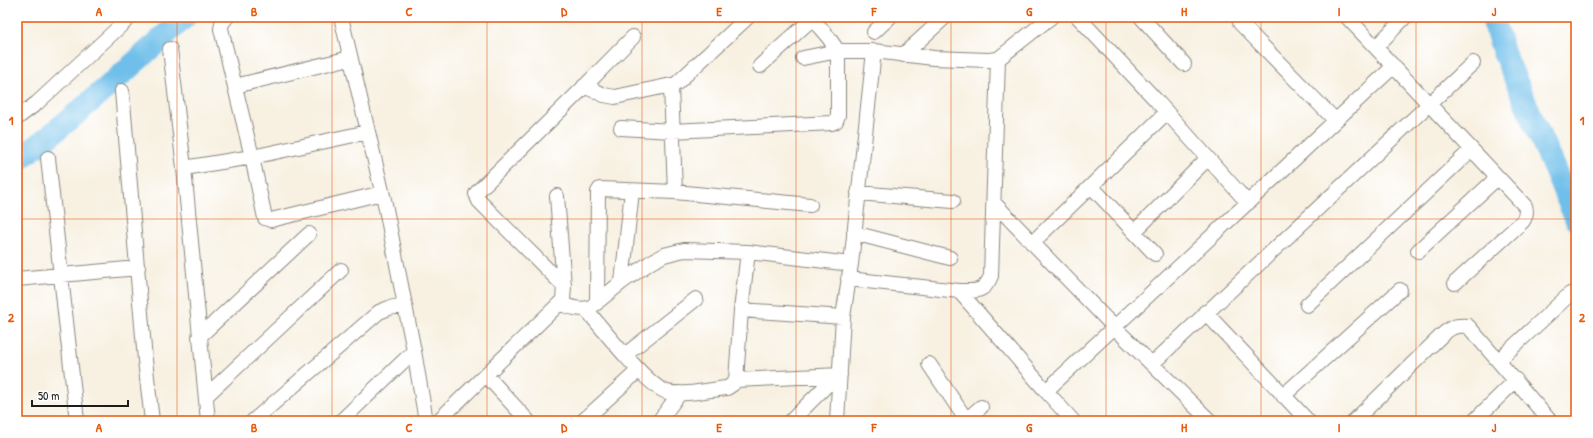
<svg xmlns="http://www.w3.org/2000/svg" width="1593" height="438" font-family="'Patrick Hand',sans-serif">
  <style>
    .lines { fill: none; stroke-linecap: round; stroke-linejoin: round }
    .river { stroke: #6fbfea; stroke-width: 23 }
    .minor-casing { stroke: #8a867f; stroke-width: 16 }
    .minor { stroke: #fff; stroke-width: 14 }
    .grid { fill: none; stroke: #e8590c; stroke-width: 1; stroke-opacity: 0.55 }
    .neatline { fill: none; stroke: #e8590c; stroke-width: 1.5 }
    .grid-label { font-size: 13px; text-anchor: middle; font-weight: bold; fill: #e8590c }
  </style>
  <rect width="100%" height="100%" fill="#fff"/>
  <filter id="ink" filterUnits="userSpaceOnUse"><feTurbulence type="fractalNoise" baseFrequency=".025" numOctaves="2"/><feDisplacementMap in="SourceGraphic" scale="8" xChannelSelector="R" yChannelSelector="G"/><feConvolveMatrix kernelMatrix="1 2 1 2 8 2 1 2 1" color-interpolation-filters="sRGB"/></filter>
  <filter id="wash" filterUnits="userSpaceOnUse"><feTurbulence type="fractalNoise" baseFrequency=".012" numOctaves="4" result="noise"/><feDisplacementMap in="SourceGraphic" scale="16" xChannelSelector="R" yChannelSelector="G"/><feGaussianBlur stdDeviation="0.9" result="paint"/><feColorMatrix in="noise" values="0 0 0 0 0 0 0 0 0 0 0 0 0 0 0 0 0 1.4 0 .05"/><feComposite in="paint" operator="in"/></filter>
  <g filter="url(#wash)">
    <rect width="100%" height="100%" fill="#f8f1e2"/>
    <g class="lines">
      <path class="river" d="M1492,17L1504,53L1576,219
        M17,161C76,117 130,67 185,17"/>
    </g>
  </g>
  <g filter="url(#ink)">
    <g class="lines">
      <g class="minor-casing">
        <path id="minor" d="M227,17L222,23L221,29L252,157L265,218L271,220L382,193
          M341,17L385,204L414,351L426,421
          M1078,17L1155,99L1248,203
          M1141,17L1184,64
          M1347,17L1525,206C1527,212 1526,216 1523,221L1455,283
          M1240,23L1335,120
          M874,32L890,17
          M1376,47L1405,17
          M170,49L184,168L208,421
          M903,55L945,17
          M803,58L838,51H874L934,58L988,60L998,59L1051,17
          M760,66L814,17
          M235,86L350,58
          M584,86L604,95L615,97L676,84L748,17
          M671,86L675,192
          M122,91L145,360L152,421
          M17,118L37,103L130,17
          M621,128L672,131L832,123L836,121L838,115V51L828,37L811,17
          M48,158L77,421
          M184,168L252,157L368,132
          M1091,186L1167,112
          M858,193L953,201
          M994,203L1115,328L1210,421
          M1134,232L1207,159
          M854,233L950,258
          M1032,243L1091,186L1155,254
          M1418,251L1497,178
          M17,279L138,268
          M848,279L959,291C975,291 984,293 991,276L998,59
          M622,282L632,191
          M564,286L479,201L476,194L478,191L577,94L633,37
          M959,291L1046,391
          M597,303L598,192L600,189L675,192L810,205
          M560,304C571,307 580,311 591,307L622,282L651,262L664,255L684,250L748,252L851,264
          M1307,305L1471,150
          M586,309C600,326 648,387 667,392C685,396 708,390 727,388L733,384L736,380L741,310L748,252
          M741,310L843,317
          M1205,312L1308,421
          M199,337L309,234
          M625,355L696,299
          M1499,360L1570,294
          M929,364L967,421
          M1152,364L1473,63
          M486,375L528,421
          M736,380L840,375
          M206,396L341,270
          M1283,396L1400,290
          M253,421L379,312L389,308L405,305
          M341,421L414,351
          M438,421L563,300L564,286L557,196
          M583,421L639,370
          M659,421L680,393
          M791,421L837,375
          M837,421L843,317L851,264L874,51
          M965,421L981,407
          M1073,421L1046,391L1394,66
          M1354,421L1441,336C1451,327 1454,325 1468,326L1550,421
          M1474,421L1516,380"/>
      </g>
      <use href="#minor" class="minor"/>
    </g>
  </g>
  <path class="grid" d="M177,17V421M332,17V421M487,17V421M642,17V421M796,17V421M951,17V421M1106,17V421M1261,17V421M1416,17V421M17,219H1576"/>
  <rect width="1593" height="438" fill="none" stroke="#fff" stroke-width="44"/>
  <path d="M32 400v6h96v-6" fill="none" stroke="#1c1c1c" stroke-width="2"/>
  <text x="38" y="400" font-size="12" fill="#1c1c1c" stroke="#ffffff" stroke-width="3" paint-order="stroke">50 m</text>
  <rect x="22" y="22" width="1549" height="394" class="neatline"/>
  <g class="grid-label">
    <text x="99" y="16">A</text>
    <text x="254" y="16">B</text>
    <text x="409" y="16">C</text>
    <text x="564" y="16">D</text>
    <text x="719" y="16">E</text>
    <text x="874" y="16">F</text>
    <text x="1029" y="16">G</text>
    <text x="1184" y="16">H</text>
    <text x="1339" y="16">I</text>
    <text x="1494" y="16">J</text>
    <text x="11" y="125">1</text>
    <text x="1582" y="125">1</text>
    <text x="11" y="322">2</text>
    <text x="1582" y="322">2</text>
    <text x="99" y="432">A</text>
    <text x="254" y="432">B</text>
    <text x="409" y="432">C</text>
    <text x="564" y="432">D</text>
    <text x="719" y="432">E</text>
    <text x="874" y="432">F</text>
    <text x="1029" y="432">G</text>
    <text x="1184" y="432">H</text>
    <text x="1339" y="432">I</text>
    <text x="1494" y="432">J</text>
  </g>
</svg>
